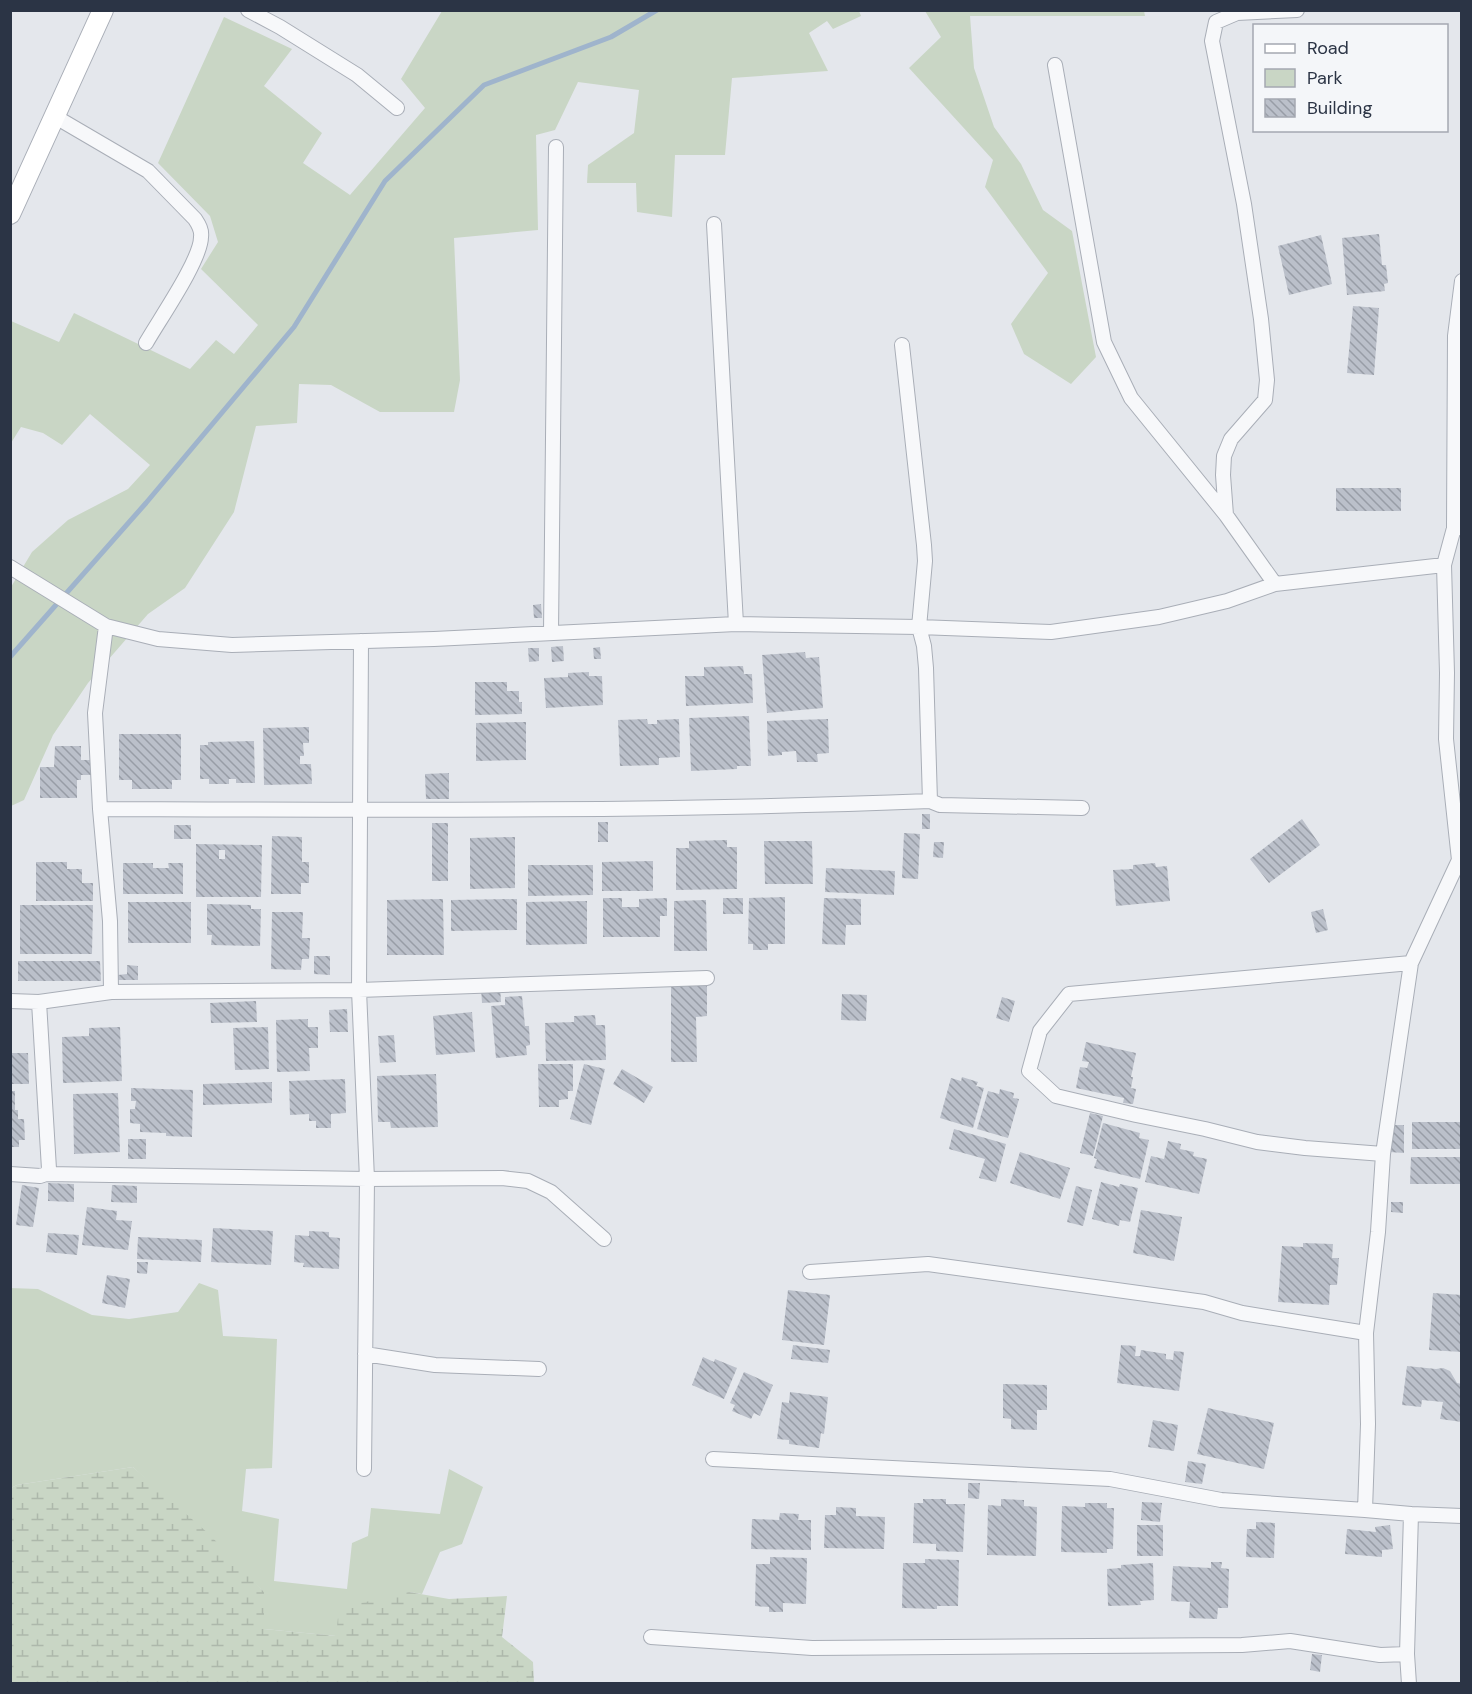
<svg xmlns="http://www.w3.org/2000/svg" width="1472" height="1694" font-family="'DM Sans',sans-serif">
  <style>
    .green { fill: #c9d6c5 }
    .wetland { fill: url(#wetland-marsh) }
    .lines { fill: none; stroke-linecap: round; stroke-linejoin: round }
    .stream { stroke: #9fb4cc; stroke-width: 5 }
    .building { fill: url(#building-back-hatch); fill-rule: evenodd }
    .street-casing { stroke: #a9aeb7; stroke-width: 16 }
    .secondary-casing { stroke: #a9aeb7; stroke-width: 22 }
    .street { stroke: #f7f8fa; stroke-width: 14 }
    .secondary { stroke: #fff; stroke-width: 20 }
  </style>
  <defs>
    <pattern id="wetland-marsh" width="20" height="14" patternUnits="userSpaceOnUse" patternTransform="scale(1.5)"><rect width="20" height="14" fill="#c9d6c5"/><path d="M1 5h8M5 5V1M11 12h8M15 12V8" fill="none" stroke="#adb8ab"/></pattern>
    <pattern id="building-back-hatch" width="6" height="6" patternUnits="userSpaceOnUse" patternTransform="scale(1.5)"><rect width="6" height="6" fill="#bbc0ca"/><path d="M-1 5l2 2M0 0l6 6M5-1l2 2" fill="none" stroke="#989da6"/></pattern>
  </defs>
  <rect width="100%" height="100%" fill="#e4e7ec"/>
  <path class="green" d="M442,11H859L861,16L833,29L827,21L809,33L828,71L732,78L725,155H675L672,217L637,212L636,183H587L588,165L634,133L639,90L578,82L555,130L536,135L538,230L454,238L460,380L454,412H380L331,385L299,384L297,423L256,426L234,512L185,588L148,614L88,683L53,735L24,800L11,806V587L32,552L68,520L128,489L150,465L90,414L62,445L43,433L21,427L11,443V321L59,342L74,313L190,369L216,340L234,354L258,325L201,269L218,242L210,216L158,163L224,17L292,49L264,86L322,133L303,163L350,195L425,108L401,79Z
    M925,11H1144L1145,16H970L974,68L994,127L1021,164L1043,210L1072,231L1096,357L1071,384L1024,354L1011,324L1048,273L985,187L993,160L909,68L941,37Z
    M199,1283L218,1290L223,1336L277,1339L272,1468L246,1469L242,1511L279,1519L274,1581L347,1589L352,1543L368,1536L371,1508L440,1514L449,1469L483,1487L462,1544L440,1552L422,1594L409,1592L336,1636L264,1629L263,1591L133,1467L17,1485L11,1488L10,1288L38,1289L92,1315L129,1319L178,1312Z"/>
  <path class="wetland" d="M133,1467L210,1535L264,1592V1629L336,1636L339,1608L409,1592L449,1599L507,1596L502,1637L533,1662L534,1683H11V1488L17,1485Z"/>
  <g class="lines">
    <path class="stream" d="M10,657L146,503L294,327L385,181L484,85L611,37L657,10"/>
  </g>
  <path class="building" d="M1379,234L1382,265H1386L1388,283L1384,284L1385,291L1347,295L1342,238Z
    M1321,235L1332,284L1289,295L1278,246Z
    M1353,306L1379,308L1374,375L1347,373Z
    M1336,488H1401V511H1336Z
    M541,604L542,618H534L533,605Z
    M563,646L564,661L552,662L551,647Z
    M600,647L601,659H594L593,648Z
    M528,648H539V661L529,662Z
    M805,652L806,658L819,657L823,708L767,713L762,655Z
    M743,666L744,674H752L753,703L686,706L685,676H704V667Z
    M589,672V676H602L603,705L546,708L544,678L568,677V673Z
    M475,682H507V691H519V702H522V714L475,715Z
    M749,716L751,766H737V769L691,771L689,718Z
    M647,719L648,724H657V720L679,719L680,757L659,758V765L620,766L618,720Z
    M828,719L829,753L817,754L818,762H797L796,751L782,752V755L768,756L767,721Z
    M526,722V760L476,761V723Z
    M309,727V743H303L304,756H300V764H311L312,784L264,785L263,728Z
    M119,734H181V780H172V789H132V780H119Z
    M254,741L255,783H236V779H229V784H209V779H200V745H208V742Z
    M55,746H81V760H91V775H81V780H77V798H40V767H54Z
    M449,773V799H426L425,774Z
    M922,814H930V829H922Z
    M1302,819L1320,845L1269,883L1250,859Z
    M598,822H608V842H598Z
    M432,823H448V881H432Z
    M174,825H191V839H174Z
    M904,833L920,834L918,879L902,878Z
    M272,836L302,837V862H309V883H301V894H271Z
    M515,837V888L470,889V838Z
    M727,840V847H737V889L676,890V848H689V841Z
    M764,841H812L813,884H765Z
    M934,842H944L943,858L933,857Z
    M196,844L262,845L261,897H196ZM219,850H225V859H219Z
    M653,861V891H602V862Z
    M36,862H67V869H82V883H93V901H36Z
    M123,863H153V868H169L168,863H183V894H123Z
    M1155,863L1156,867L1167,866L1170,901L1116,906L1113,870L1133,869V865Z
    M528,865H593V895L528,896Z
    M826,868L895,871L894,895L825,892Z
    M785,897V944H768V950H753V944H748L749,898Z
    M603,898H622V907H639V899L667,898V916H660V937H603Z
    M723,898H743V914H723Z
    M824,898L861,899V925H846L845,945L822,944Z
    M443,899L444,955H387V900Z
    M517,899V930L451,931V900Z
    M706,900L707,951H674V901Z
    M587,901V944L526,945V902Z
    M128,902H191V943H128Z
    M207,904L251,905V909H261L260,946L211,945L212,935H207Z
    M20,905H93L92,954H20Z
    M1323,909L1328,930L1316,933L1311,912Z
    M272,912H303L302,938H310L309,959H302L301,970L271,969Z
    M314,956H330V975L314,974Z
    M18,961H100L101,981H18Z
    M127,965L138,966V980H118V975L127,974Z
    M500,986L501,1002L482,1003L481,988Z
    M671,986H707V1016L696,1017L697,1062H671Z
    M842,994L867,995L866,1021L841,1020Z
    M522,996L525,1026H529L530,1045L526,1046L527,1055L496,1058L491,1006L505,1005V997Z
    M1002,997L1015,1001L1009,1022L996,1018Z
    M256,1001L257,1022L211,1023L210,1003Z
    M347,1009L348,1032H330L329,1010Z
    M472,1012L475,1052L436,1055L433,1016Z
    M595,1015L596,1025H605L606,1060L546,1061L545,1023L574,1022V1016Z
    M308,1019V1027H318V1048H309L310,1071L277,1072L276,1020Z
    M120,1027L122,1081L63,1083L62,1037L89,1036V1028Z
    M268,1027L269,1069L235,1070L233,1028Z
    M394,1035L396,1062L380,1063L378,1036Z
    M1086,1042L1136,1053L1131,1077H1133L1131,1088L1136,1089L1133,1104L1123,1103L1124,1098L1076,1088L1080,1067L1087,1068L1089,1062L1082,1061Z
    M10,1053H28L29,1084H10Z
    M538,1064H573V1091H568V1099L559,1100V1107H539Z
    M584,1064L605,1069L591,1125L570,1119Z
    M622,1069L653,1087L644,1103L613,1084Z
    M436,1074L438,1127L391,1128L390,1122H378L377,1076Z
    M962,1077L978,1082L976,1086L984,1088L973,1128L940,1118L951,1078L961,1081Z
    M345,1079L346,1113L331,1114V1128H316V1121H309V1114L290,1115L289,1081Z
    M272,1082V1103L203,1105V1084Z
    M131,1088L193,1090L192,1137L166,1136V1133L140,1132V1124L130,1123V1109H135L136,1101H131Z
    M1000,1089L1014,1093L1013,1098L1019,1099L1008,1138L977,1129L988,1091L999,1094Z
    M10,1091H15V1110H18V1119H24L25,1140H19V1147H10Z
    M118,1093L120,1152L74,1154L73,1094Z
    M1090,1113L1103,1116L1093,1156L1080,1153Z
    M1412,1122H1462V1149H1412Z
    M1103,1123L1140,1133L1139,1138L1149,1140L1140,1179L1094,1168L1097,1159L1094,1158Z
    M1389,1125H1404V1153L1389,1152Z
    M954,1129L1006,1144L996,1182L979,1178L985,1159L949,1149Z
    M128,1139H146V1159H128Z
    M1168,1141L1181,1144L1180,1149L1194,1152L1193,1156L1207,1159L1199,1194L1145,1182L1151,1156L1164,1159Z
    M1020,1152L1070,1168L1060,1199L1010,1183Z
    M1411,1157H1461V1184H1410Z
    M1101,1182L1119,1187L1120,1184L1138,1188L1130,1222L1120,1220L1119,1226L1092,1219Z
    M48,1183L74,1184V1202L48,1201Z
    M22,1185L39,1188L33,1227L16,1225Z
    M112,1185L137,1186V1203L111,1202Z
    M1076,1186L1092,1190L1083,1226L1067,1222Z
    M1391,1202H1403V1213L1391,1212Z
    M87,1207L117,1211L116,1220L132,1221L128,1250L82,1245Z
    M1141,1210L1182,1217L1174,1261L1133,1253Z
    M213,1228L273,1231L271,1265L211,1262Z
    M309,1231L329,1232V1237L340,1238L339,1269L303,1267L304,1263L294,1262L295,1235L309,1236Z
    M48,1233L79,1235L77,1255L46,1252Z
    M138,1237L202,1240L201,1262L137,1259Z
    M1303,1243L1333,1244L1332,1258H1339L1337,1285H1330L1329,1305L1278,1302L1282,1246L1303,1247Z
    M137,1262H148L147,1274L137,1273Z
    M107,1275L130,1279L125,1308L102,1303Z
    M788,1290L830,1295L824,1345L782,1340Z
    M1433,1293L1462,1295V1352L1429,1350Z
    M793,1345L830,1350L828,1363L791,1359Z
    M1121,1345L1136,1346L1135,1356H1140L1141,1350L1166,1354V1359L1173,1360L1174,1351L1184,1352L1179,1391L1117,1383Z
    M703,1357L714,1362L715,1359L737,1368L724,1399L692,1385Z
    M1407,1366L1436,1369L1443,1368L1450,1371L1457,1383L1462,1384V1422L1440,1419L1443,1402L1422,1400L1421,1407L1402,1405Z
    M744,1372L773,1385L760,1416L754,1413L751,1419L732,1411L735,1405L730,1403Z
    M1003,1384L1047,1385V1410H1037V1430L1011,1429V1419L1003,1418Z
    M790,1392L828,1397L824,1434L821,1433L819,1448L789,1444V1440L777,1439L782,1402L789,1403Z
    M1208,1408L1274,1423L1264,1469L1197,1454Z
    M1153,1420L1178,1425L1174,1451L1148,1447Z
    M1188,1461L1206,1464L1202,1484L1185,1482Z
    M968,1483H980L979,1499L968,1498Z
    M923,1499H946V1504H965L963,1552L936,1551V1544L913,1543L914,1503H923Z
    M1001,1499L1024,1500V1506L1037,1507L1036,1556L987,1555L988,1505L1001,1506Z
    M1142,1502L1162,1503L1160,1522L1141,1520Z
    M1085,1503H1107V1508H1114L1113,1549H1107V1553L1061,1552L1062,1506L1085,1507Z
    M836,1507L856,1508V1516L885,1517L884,1549L824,1548L825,1515H836Z
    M780,1513L799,1514L798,1520H811V1550L751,1549L752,1519L779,1520Z
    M1256,1522L1275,1523L1274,1558L1246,1557L1247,1529H1256Z
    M1137,1525H1163V1556H1137Z
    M1390,1525L1393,1549L1382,1550V1557L1345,1554L1347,1529L1376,1532L1375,1527Z
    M770,1557L807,1558L806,1604L783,1603V1612H769V1607L755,1606L756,1564H770Z
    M925,1559L959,1560L958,1606H937V1609L902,1608L903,1563H925Z
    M1211,1562H1222L1221,1568L1229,1569L1228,1608H1218L1217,1619L1189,1618L1190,1602L1171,1601L1173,1566L1211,1568Z
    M1153,1563L1154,1600L1140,1601L1141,1605L1108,1606L1107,1569L1121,1568V1565Z
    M1312,1654L1322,1655L1320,1672L1310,1670Z"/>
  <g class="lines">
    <g class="street-casing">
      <path id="street" d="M248,10L280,27L357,75L397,108
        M1055,65L1104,342L1131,398L1226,515L1275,584
        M54,116L148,171L195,219C199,225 202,230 201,237C201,260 159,320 146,343
        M714,224L736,624
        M902,345L924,545L925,561L919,627L924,646L926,668L930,801L940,805L1082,808
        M1226,515L1223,475L1224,456L1231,439L1265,400L1267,380L1261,319L1244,204L1212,41L1216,22L1237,13L1297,10
        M1454,528L1455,336L1462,281
        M1462,528H1454L1444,565L1447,673L1446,739L1459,860L1462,863
        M10,567L106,626L158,639L232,645L434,639L736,624L919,627L1051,632L1159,617L1227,601L1275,584L1444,565
        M106,626L95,713L100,809L110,921L111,992
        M551,633L556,147
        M361,641L359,990L367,1179L364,1469
        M100,809C377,810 654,812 930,801
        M10,1001L39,1002L111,992L359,990L707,978
        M39,1002L49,1169L46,1174
        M1383,1154L1305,1148L1257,1142L1205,1129L1136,1115L1056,1096L1029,1071L1040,1031L1069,994L1411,963
        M10,1174L40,1176L46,1174L367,1179L502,1178L528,1181L551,1192L604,1239
        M810,1272L928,1264L1204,1302L1242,1313L1366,1333
        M365,1354L435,1365L539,1369
        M713,1459L1110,1479L1221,1500L1365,1510
        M1411,1514L1462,1516
        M651,1637L812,1648L1242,1645L1290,1641L1380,1655L1407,1654
        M1409,1684L1407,1654L1411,1514L1365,1510L1368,1424L1366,1333L1378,1232L1383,1154L1411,963L1459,860"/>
    </g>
    <g class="secondary-casing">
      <path id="secondary" d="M10,214L103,10"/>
    </g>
    <use href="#street" class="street"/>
    <use href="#secondary" class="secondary"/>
  </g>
  <rect width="1472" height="1694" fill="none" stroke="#2b3445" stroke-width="24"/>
  <rect x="1253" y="24" width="195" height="108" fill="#f4f6f9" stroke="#a4a8b1" stroke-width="1.5"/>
  <rect x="1265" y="44" width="30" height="9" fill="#ffffff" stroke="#a4a8b1" stroke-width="1.5"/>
  <text x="1307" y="54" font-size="18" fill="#2b3445">Road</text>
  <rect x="1265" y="69" width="30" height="18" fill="#c9d6c5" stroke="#a4a8b1" stroke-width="1.5"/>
  <text x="1307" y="84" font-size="18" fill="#2b3445">Park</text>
  <rect x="1265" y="99" width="30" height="18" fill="url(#building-back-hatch)" stroke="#a4a8b1" stroke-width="1.5"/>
  <text x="1307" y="114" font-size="18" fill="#2b3445">Building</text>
</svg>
